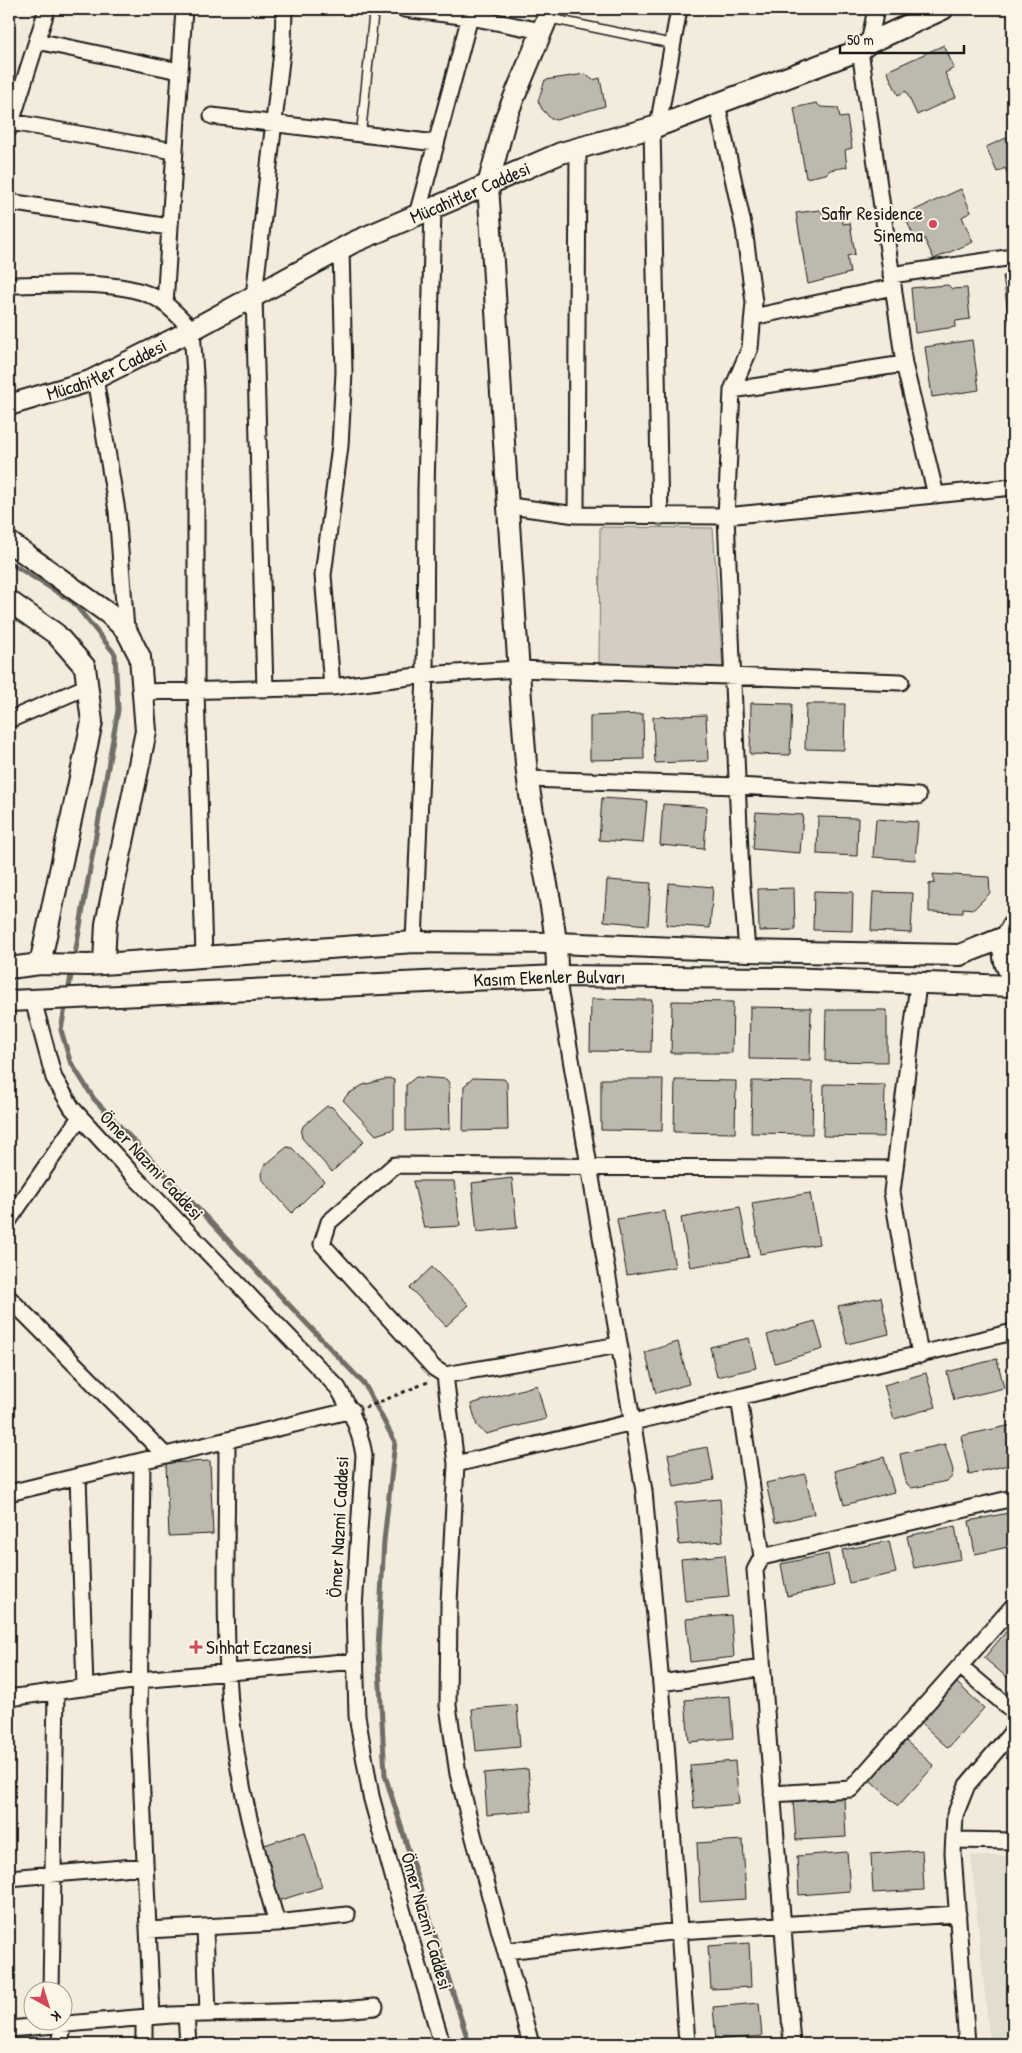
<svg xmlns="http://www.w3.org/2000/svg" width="1022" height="2053" font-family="'Patrick Hand',sans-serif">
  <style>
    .built { fill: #e3ddcf }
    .green { fill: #d3cec1; stroke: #78756e }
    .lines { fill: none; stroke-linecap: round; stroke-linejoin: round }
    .stream { stroke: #716e68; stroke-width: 5 }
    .building { fill: #beb9ae; stroke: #1c1c1c }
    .lane-casing { stroke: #1c1c1c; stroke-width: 11 }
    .street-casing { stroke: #1c1c1c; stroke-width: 19 }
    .secondary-casing { stroke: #1c1c1c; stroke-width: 24 }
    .path { stroke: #1c1c1c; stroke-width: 3; stroke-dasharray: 4 4; stroke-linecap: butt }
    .lane { stroke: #fcf5e5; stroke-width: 8 }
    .street { stroke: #fcf5e5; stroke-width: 15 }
    .secondary { stroke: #fcf5e5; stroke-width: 20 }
    .poi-dot { fill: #d1495b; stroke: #fcf5e5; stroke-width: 2 }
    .labels { text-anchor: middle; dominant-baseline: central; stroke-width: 4; stroke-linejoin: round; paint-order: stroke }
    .street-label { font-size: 19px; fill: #1c1c1c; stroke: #fcf5e5 }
    .poi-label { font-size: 19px; fill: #1c1c1c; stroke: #fcf5e5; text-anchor: end }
  </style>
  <rect width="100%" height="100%" fill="#f3ecdd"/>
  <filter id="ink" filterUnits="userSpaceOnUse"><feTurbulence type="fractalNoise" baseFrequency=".02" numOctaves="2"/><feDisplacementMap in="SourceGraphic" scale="10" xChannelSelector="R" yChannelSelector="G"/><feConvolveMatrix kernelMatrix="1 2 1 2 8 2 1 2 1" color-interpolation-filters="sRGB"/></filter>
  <g filter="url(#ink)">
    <path class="built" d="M971,1856H1013V2044H990Z"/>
    <path class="green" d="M600,527L713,528L723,669L599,663Z"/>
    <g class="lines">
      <path class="stream" d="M9,562L73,602L115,654L118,710L74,960
        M68,994L72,968
        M66,1002L61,1030L70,1061L94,1099L365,1385L395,1442L384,1541L378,1649L385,1775L469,2044"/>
    </g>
    <path class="building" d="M944,45L954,68L945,73L956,97L917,115L906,91L898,95L887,71Z
      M585,74L593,80L600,78L605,106L556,120L551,119L542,109L538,101L545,80Z
      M816,103L821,107L838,108L840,118L847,117L852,148L845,150L847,167L830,170L826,174L806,178L794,108Z
      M1013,135V186L1005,168L997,172L986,147Z
      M961,189L971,212L962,217L973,242L934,259L923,236L915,239L904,215Z
      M819,210L823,213L841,214L843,224L850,223L855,254L847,256L850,273L808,284L796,213Z
      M1013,275V326H1010L1003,276Z
      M948,285L952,289L967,288L970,319L956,321L955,327L915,333L911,288Z
      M972,340L979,390L932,397L925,347Z
      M1013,342V367L1010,343Z
      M751,703L792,704L790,755L750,754Z
      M806,704H845L844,750L805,749Z
      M643,714L644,759L590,760V716Z
      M706,715L708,761L655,763L653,717Z
      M602,798L647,801L643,843L599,840Z
      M663,804L707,807L704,849L660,845Z
      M756,812L803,815L800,853L753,849Z
      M818,817L858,818L857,856L817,854Z
      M876,819L918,822L915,860L873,857Z
      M933,874L989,877L990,893L974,909L963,908V913L929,912V884L935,883Z
      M607,880L651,883L648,925L604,921Z
      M669,883L713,887L710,928L666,925Z
      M794,888L795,930L759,931L758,889Z
      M814,891L853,892L852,931L813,930Z
      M873,892L913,893L911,933L871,931Z
      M591,999L652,1000L651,1052L590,1051Z
      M672,1001L733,1002L732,1053H671Z
      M750,1007L811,1008L810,1060L749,1059Z
      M826,1010H887V1062L825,1061Z
      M416,1077L446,1079L449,1083L450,1129L406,1131V1085Z
      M389,1078L394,1080V1129L376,1135L343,1100L348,1094L363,1085Z
      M473,1078L504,1079L507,1083L508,1130L463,1131L464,1086Z
      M601,1079H663L662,1131L601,1130Z
      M675,1080L736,1081L735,1133L674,1132Z
      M752,1081L813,1082L812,1134L751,1133Z
      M824,1084L885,1085L884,1137L823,1136Z
      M327,1106L332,1107L364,1141L332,1172L302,1138L301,1133L303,1126Z
      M287,1147L292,1148L324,1181L292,1213L262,1179L261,1174L264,1166Z
      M512,1178L517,1228L477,1232L472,1183Z
      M413,1181H454L460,1226L424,1228Z
      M810,1193L819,1244L760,1254L752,1203Z
      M740,1207L749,1257L690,1267L681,1218Z
      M665,1211L675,1267L627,1275L617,1219Z
      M432,1267L469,1305L446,1326L410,1288Z
      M881,1297L889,1334L847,1344L838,1306Z
      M815,1321L823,1349L775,1363L767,1335Z
      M749,1338L756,1368L717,1377L710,1347Z
      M678,1342L689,1384L656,1393L645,1352Z
      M997,1359L1004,1388L954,1400L947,1372Z
      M926,1373L936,1407L894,1419L884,1385Z
      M537,1385L546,1419L486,1434L477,1426L471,1404Z
      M1012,1425L1013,1464L969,1474L961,1436Z
      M945,1444L953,1470L952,1477L947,1481L912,1488L906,1483L900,1454Z
      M708,1447L714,1480L674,1487L668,1454Z
      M884,1457L894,1492L844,1505L835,1471Z
      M210,1461L213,1534L169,1536L166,1463Z
      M805,1474L814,1514L775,1523L766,1483Z
      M720,1499L723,1541L679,1545L675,1503Z
      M1013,1512V1546L975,1554L969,1521Z
      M955,1526L961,1559L914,1568L907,1536Z
      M889,1541L896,1573L849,1583L842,1550Z
      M828,1554L834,1586L787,1596L781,1564Z
      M725,1555L729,1597L685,1601L681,1559Z
      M731,1615L734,1657L690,1662L686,1619Z
      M1010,1627L1013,1630V1676L1010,1680L984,1658Z
      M957,1683L984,1708L948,1748L920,1722Z
      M730,1696L733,1738L689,1742L685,1700Z
      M517,1705L520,1747L476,1751L472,1709Z
      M906,1741L934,1766L898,1806L870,1780Z
      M735,1761L739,1804L694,1808L690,1765Z
      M528,1769L532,1811L487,1815L484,1773Z
      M844,1798L846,1837L796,1840L793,1801Z
      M305,1832L322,1887L278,1901L261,1846Z
      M743,1840L746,1899L700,1902L697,1843Z
      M922,1850L924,1890L873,1893L871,1854Z
      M847,1852L850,1891L799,1895L797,1856Z
      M749,1943L751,1987L711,1989L708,1946Z
      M759,2003L762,2036L716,2040L713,2007Z"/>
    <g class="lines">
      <g class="lane-casing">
        <path id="lane" d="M548,18L673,44
          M361,133L374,9"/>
      </g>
      <g class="street-casing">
        <path id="street" d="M404,9L470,17L542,31
          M37,41L179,71
          M869,43L876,9
          M717,104L744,229L754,302L750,348L732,390L726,516L741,875L747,951
          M212,116L436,143
          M11,122L174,151
          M658,126L679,9
          M652,128L660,517
          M9,129L47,9
          M9,202L169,227
          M417,215L472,9
          M891,275L1013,257
          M9,285C50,285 123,278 158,299C171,307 182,319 192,330L196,389V691L204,956
          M165,304L184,9
          M753,317L893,287
          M904,364L936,495
          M95,378L117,511L126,630
          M732,390L904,364L860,50
          M510,506L576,515L726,516L1013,487
          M576,515L578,148
          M332,687L323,575L340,446L344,372L341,249
          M265,689L254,296L283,43L284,9
          M143,692L332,687L425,675L518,669L901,682
          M9,720L88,686
          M528,779L737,786L918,796
          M414,942L425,675L426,490L433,208
          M557,976L644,1491L666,1742L687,2044
          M918,984L892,1192L920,1355
          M33,1000L54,1078L72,1108L135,1177L338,1388C351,1410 360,1430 364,1455L354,1608L357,1716L371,1796L402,1909L442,2044
          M9,1220L80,1117
          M9,1298L165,1455
          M619,1345L445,1375L434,1368L322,1244L329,1222L395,1165L895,1169
          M445,1375L456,1464L449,1603L448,1706L458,1774L474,1838L531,2044
          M739,1397L762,1557
          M227,1440C227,1517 224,1595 228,1671C231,1757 253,1841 277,1923
          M142,1461L139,1728L152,2017
          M456,1464L1013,1332
          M78,1476L85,1688
          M9,1493L352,1410
          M960,1666L1013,1711
          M661,1683L762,1668
          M9,1698L139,1680L355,1661
          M772,1794L851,1789L1013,1606
          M954,1840L1013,1841
          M9,1878L145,1866
          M205,1927L208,2014
          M148,1930L277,1923L347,1915
          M506,1951L679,1931L958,1914
          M51,1990L56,1692
          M186,2015L188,2044
          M144,2018V2044
          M9,2029L171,2015L342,2010L375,2007
          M61,2044L62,2024
          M792,2044L755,1570L762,1557L1013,1498
          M967,2044L953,1853L955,1815L967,1785L1013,1731"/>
      </g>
      <g class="secondary-casing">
        <g id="secondary">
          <path d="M551,9L506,117L488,185C501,377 510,571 526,763C532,835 558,904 557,976"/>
          <path id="s1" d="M9,405L90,381L192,330L352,243L561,153L658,126L860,50L869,43L943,9"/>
          <path d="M9,542L109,614L126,630L140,657L146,731L106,924L104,962"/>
          <path d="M9,601L56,634L85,667L92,722L40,964"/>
          <path d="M1013,925C1002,943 999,959 1013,977"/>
          <path d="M9,968L40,964L88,965L414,942L557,943L747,951L960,955L1005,937"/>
          <path id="s2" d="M9,1001L557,976L782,978L1013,986"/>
        </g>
      </g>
      <path class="path" d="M365,1408L428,1382"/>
      <use href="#lane" class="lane"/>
      <use href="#street" class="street"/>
      <use href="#secondary" class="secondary"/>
    </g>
  </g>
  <g class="poi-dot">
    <circle cx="933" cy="224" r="5"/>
    <path d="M193.5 1639.5h5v5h5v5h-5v5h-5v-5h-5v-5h5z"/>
  </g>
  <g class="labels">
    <g class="street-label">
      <text stroke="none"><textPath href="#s1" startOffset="509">Mücahitler Caddesi</textPath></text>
      <text stroke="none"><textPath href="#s1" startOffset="104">Mücahitler Caddesi</textPath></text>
      <text stroke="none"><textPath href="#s2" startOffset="541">Kasım Ekenler Bulvarı</textPath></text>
      <text transform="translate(152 1165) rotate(47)">Ömer Nazmi Caddesi</text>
      <text transform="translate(338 1527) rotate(-87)">Ömer Nazmi Caddesi</text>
      <text transform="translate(427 1921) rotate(74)">Ömer Nazmi Caddesi</text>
    </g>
    <g class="poi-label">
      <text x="923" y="213">Safir Residence<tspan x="923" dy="22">Sinema</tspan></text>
      <text x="206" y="1647" text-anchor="start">Sıhhat Eczanesi</text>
    </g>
  </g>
  <rect width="1022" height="2053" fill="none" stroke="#fcf5e5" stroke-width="30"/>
  <rect x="15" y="15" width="992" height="2023" fill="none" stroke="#1c1c1c" stroke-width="2" filter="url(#ink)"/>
  <g transform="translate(48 2006) rotate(141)"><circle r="24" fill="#fcf5e5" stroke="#a29e95"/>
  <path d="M0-4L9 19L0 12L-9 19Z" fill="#d1495b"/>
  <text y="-8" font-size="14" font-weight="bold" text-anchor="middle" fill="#1c1c1c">K</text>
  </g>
  <path d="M840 45v8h124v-8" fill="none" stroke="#1c1c1c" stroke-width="2.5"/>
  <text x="847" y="45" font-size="15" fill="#1c1c1c" stroke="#fcf5e5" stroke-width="4" paint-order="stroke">50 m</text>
</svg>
